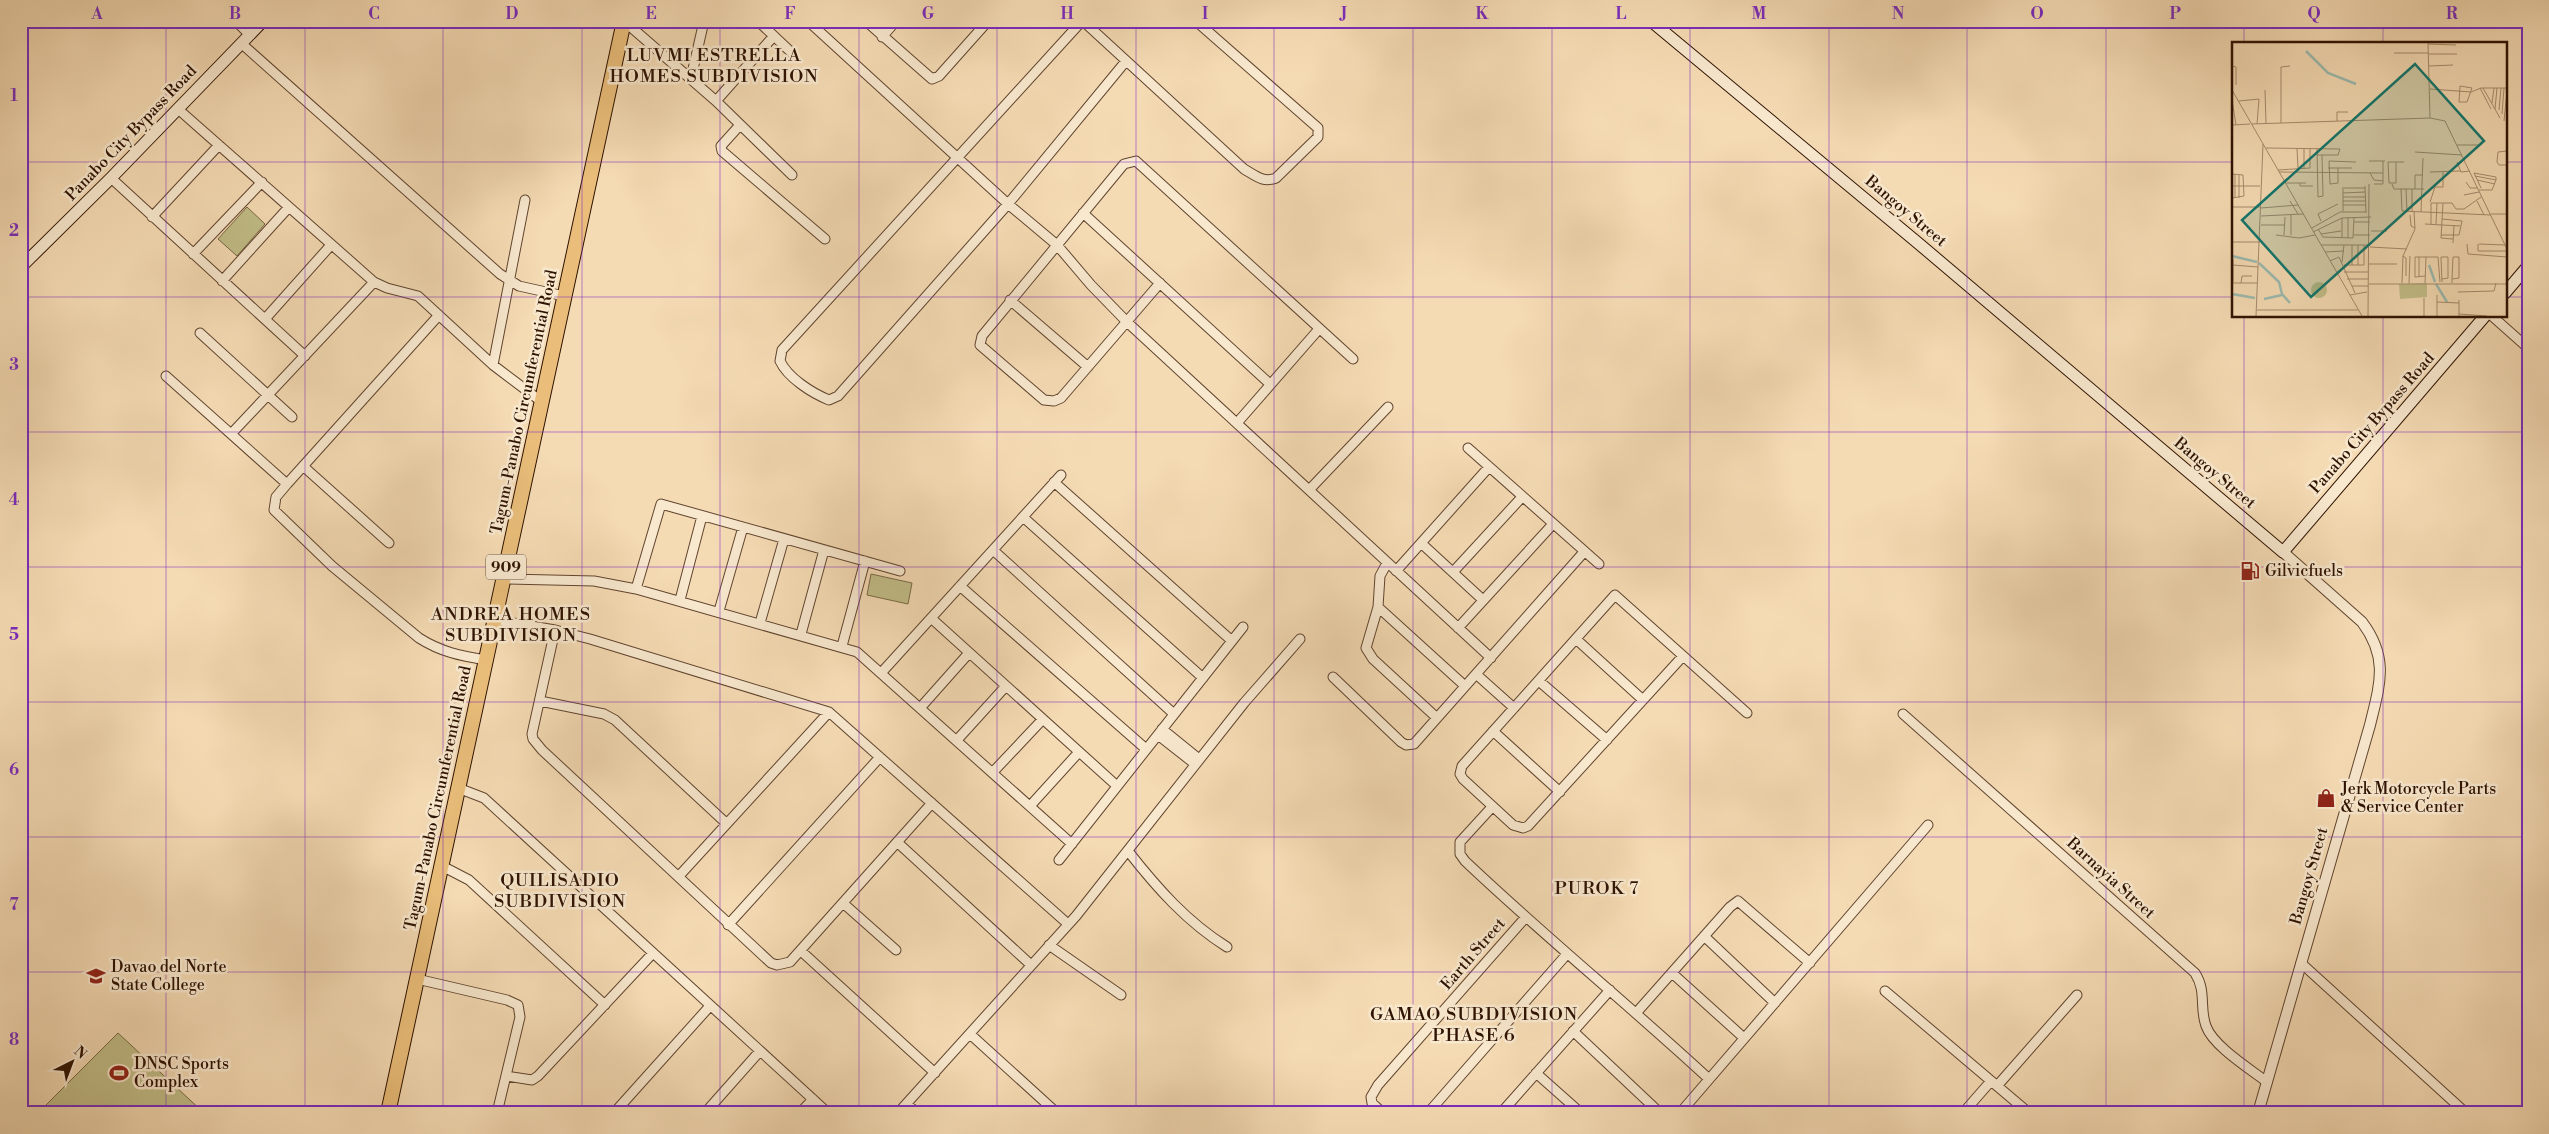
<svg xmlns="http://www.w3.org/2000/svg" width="2549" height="1134" font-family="'Libre Bodoni',serif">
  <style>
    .green { fill: #c2be88; stroke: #786845 }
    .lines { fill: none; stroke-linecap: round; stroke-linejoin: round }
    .minor-casing { stroke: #60442e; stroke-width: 11 }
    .tertiary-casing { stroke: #60442e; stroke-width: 12 }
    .secondary-casing { stroke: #2e1202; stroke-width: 13 }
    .primary-casing { stroke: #2e1202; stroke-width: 16 }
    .minor { stroke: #f8e8ce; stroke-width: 9 }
    .tertiary { stroke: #f8e8ce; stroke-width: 10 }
    .secondary { stroke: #f8e8ce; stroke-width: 11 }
    .primary { stroke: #eabe7a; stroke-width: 14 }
    .grid { fill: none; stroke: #7b2cbf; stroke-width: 1; stroke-opacity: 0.55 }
    .labels { text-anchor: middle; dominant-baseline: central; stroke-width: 5; stroke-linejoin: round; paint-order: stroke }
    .shield { fill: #f8e8ce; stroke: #6b523f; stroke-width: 1 }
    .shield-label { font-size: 15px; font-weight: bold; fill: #2e1202 }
    .street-label { font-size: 16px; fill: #2e1202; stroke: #f8e8ce }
    .poi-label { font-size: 16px; fill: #2e1202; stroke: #f8e8ce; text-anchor: start }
    .neighbourhood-label { font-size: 18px; letter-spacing: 1px; fill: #2e1202; stroke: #f8e8ce }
    .inset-river { fill: none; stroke: #9cbbb0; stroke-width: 2.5 }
    .inset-road { fill: none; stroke: #a58b6d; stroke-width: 1 }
    .view { fill: #0f766e; fill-opacity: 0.15; stroke: #0f766e; stroke-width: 2.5 }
    .inset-edge { fill: none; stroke: #2e1202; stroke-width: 2.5 }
    .neatline { fill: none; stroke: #7b2cbf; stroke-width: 2 }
    .grid-label { font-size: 16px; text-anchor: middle; font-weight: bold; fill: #7b2cbf }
  </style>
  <rect width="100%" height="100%" fill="#f5dbb4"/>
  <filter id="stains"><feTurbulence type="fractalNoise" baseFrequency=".004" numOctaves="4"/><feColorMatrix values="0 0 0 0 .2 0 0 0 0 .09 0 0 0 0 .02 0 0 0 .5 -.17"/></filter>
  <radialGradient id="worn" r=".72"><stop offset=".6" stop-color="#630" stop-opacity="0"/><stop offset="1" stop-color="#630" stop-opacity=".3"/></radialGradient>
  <path class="green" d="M247,207L265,224L237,256L218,239Z
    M871,574L912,583L908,604L867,595Z
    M118,1033L204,1113H38Z"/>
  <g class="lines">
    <g class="minor-casing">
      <path id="minor" d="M236,21L250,35
        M624,21L716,101L792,175
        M758,21L793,54
        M808,21L1008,204L1057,245L1091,285L1127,322L1491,658
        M866,21L932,79L939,76L988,21
        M1082,21L782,350L780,361C788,378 812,393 829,400L838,396L1008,204L1126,61
        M1083,21L1244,169C1256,176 1263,183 1276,178L1318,137V128L1196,21
        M882,37L896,21
        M242,44L500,274L519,286L564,296
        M691,78L704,21
        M716,101L773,37
        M178,109L374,282L387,288L418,296L493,365L542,402
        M740,125L721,146L722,151L825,239
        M111,178L305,356
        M1083,213L1270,384
        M152,217L219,145
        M193,254L262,182
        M222,281L289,207
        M1160,283L1061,398L1054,401L1044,400L980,345L982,336L1124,164L1136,161L1353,359
        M1010,300L1088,367
        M2492,316L2528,348
        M265,319L331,245
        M200,333L292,417
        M493,365L525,200
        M166,376L287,484L276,497L274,510L332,566L419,638C441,652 461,656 486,660
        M1237,423L1319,329
        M232,433L374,282
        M1468,448L1599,564
        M303,466L389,543
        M1054,482L1232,641
        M287,484L439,315
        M1310,489L1388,407
        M1023,517L1203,678
        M1421,543L1483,600
        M993,550L1174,714
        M1387,563L1380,576L1378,607L1366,648L1373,659L1437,718
        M1396,571L1489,467
        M1453,572L1522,497
        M504,579L594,581L636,589L857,652L1072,844
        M960,586L1146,749
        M636,589L661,504L900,571
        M680,600L702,516
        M1378,607L1465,686
        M719,611L743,527
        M931,618L1117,786
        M495,620L555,630L590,639L829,712L1068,924
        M760,623L784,539
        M1458,628L1553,524
        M555,630L532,734L533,739L542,750L771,963L777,965L790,962L932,803
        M801,634L824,550
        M1576,639L1643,700
        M842,646L865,561
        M1683,656L1528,826L1523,828L1513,825L1463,779L1460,774L1462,766L1615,595L1747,713
        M882,672L1061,475
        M1476,674L1514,708
        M1333,677L1401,742L1406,745L1414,744L1584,552
        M1539,681L1607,740
        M540,701L604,714L615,720L726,823
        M921,707L969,653
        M1903,714L2195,973C2207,992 2199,1007 2206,1026C2213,1046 2250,1069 2267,1082
        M1162,729L1199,759
        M1493,731L1560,792
        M1158,735L1195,764
        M957,740L1006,686
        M993,772L1043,719
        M458,788L484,798L828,1113
        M1030,806L1079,752
        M1492,807L1460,842V854L1465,861C1544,936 1629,1005 1709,1079
        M897,842L1031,965
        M1128,851C1157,888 1187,922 1227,947
        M1059,860L1243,627
        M442,866L469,880L605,1005
        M679,876L829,712
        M843,903L896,950
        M728,925L880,757
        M1704,936L1775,1003
        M1049,945L1121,995
        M801,951L935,1073
        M2301,963L2466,1113
        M1672,973L1744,1038
        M417,979L507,1000L518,1005L520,1017L497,1113
        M1885,991L2029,1113
        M1637,1012L1730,907L1738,901L1810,963
        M1573,1031L1660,1113
        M970,1034L1057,1113
        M1536,1073L1581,1113
        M506,1076L532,1080L538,1076L653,953
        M1997,1086L2077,995
        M907,1104L917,1113
        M614,1113L710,1006
        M705,1113L760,1051
        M800,1113L813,1099
        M898,1113L1076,916L1244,703L1300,639
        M1383,1113L1372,1103L1371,1097L1378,1085L1525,918
        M1428,1113L1567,954
        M1501,1113L1610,990
        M1680,1113L1928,825
        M1963,1113L1991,1081
        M2175,1113L2176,1111"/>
    </g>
    <g class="tertiary-casing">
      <path id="tertiary" d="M2258,1113L2370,725C2380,684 2389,658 2362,622L2283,552"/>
    </g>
    <g class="secondary-casing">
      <path id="secondary" d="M1651,21L1918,243L2283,552L2485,316
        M21,267L111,178L263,21
        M2505,293L2528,266"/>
    </g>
    <g class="primary-casing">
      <path id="primary" d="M388,1113L624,21"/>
    </g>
    <use href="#minor" class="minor"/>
    <use href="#tertiary" class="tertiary"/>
    <use href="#secondary" class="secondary"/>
    <use href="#primary" class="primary"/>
  </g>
  <path class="grid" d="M166,21V1113M305,21V1113M443,21V1113M582,21V1113M720,21V1113M859,21V1113M997,21V1113M1136,21V1113M1274,21V1113M1413,21V1113M1552,21V1113M1690,21V1113M1829,21V1113M1967,21V1113M2106,21V1113M2244,21V44M2383,21V44M21,162H2233M2505,162H2528M21,297H2233M2505,297H2528M2244,316V1113M2383,316V1113M21,432H2528M21,567H2528M21,702H2528M21,837H2528M21,972H2528"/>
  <defs>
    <g id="fuel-bare" transform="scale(1.5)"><path d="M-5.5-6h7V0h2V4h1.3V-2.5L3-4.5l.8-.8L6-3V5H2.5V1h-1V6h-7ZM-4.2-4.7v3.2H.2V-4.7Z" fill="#8f2418" stroke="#f8e8ce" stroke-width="2.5" paint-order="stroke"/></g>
    <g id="shop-bare" transform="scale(1.5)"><path d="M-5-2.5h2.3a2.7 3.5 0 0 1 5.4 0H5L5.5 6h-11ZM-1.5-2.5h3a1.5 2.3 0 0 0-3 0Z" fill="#8f2418" stroke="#f8e8ce" stroke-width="2.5" paint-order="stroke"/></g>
    <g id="university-bare" transform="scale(1.5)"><path d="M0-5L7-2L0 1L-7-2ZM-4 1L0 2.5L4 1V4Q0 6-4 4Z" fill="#8f2418" stroke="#f8e8ce" stroke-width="2.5" paint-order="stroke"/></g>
    <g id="stadium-bare" transform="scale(1.5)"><path d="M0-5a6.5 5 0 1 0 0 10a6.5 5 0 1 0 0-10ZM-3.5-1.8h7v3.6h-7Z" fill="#8f2418" stroke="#f8e8ce" stroke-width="2.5" paint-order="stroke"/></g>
  </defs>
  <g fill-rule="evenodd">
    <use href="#fuel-bare" x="2250" y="571"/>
    <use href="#shop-bare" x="2326" y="798"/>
    <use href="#university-bare" x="96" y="976"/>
    <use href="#stadium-bare" x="119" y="1073"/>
  </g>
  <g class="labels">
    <rect class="shield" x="486" y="554.5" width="40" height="25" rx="4"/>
    <g class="shield-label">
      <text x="506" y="567">909</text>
    </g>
    <g class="street-label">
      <text transform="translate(131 133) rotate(-46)">Panabo City Bypass Road</text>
      <text transform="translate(1906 211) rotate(40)">Bangoy Street</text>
      <text transform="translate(524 402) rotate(-78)">Tagum-Panabo Circumferential Road</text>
      <text transform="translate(2372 423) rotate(-49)">Panabo City Bypass Road</text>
      <text transform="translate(2215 473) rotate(40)">Bangoy Street</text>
      <text transform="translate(438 798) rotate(-78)">Tagum-Panabo Circumferential Road</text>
      <text transform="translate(2309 876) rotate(-74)">Bangoy Street</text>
      <text transform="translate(2111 878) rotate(42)">Barnayia Street</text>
      <text transform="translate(1473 954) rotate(-49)">Earth Street</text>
    </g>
    <g class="poi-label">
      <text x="2265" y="571">Gilvicfuels</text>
      <text x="2341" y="789">Jerk Motorcycle Parts<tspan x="2341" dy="18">&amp; Service Center</tspan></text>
      <text x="111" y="967">Davao del Norte<tspan x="111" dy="18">State College</tspan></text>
      <text x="134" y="1064">DNSC Sports<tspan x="134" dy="18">Complex</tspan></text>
    </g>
    <g class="neighbourhood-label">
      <text x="714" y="55">LUVMI ESTRELLA<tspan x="714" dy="21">HOMES SUBDIVISION</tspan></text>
      <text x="511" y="614">ANDREA HOMES<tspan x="511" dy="21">SUBDIVISION</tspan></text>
      <text x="560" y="880">QUILISADIO<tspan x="560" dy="21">SUBDIVISION</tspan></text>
      <text x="1597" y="888">PUROK 7</text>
      <text x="1474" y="1014">GAMAO SUBDIVISION<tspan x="1474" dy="21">PHASE 6</tspan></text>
    </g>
  </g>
  <g transform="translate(2232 42)">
    <rect width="275" height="275" fill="#f5dbb4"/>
    <path d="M79 248a8 8 0 1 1 16 0a8 8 0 1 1-16 0ZM195,241V255L168,257L167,242Z" fill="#c2be88"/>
    <path class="inset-river" d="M74,9L96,31L124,42M0,214L25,220M27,221L47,240L50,252L58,261M197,223L203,240M204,242L215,260M0,252L23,256M32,257L50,253"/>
    <path class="inset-road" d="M196,2L224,3M162,11H196M197,12H225M0,24L4,25V43M197,24L221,23M228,44L240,46L235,60H227ZM248,46L259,67M251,46L268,76M198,47L239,50L249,46H275M0,48L130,274M33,48L34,81M0,58L4,83M7,59L27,57L25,82M260,61L262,46M263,67L265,46M267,68L269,46M270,72L272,46M198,76L213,79L275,207M105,79V70H116M272,79L275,50M49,81V25L58,24M20,82L198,76L196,1M0,83L18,82M225,103H246M34,106L108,107L106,113H85M65,106L66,126M72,106V127M85,106L86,155L91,154L90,113M275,109L266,110L265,120L267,123H275M183,110L230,113M137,119H153M164,120V141H157L156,120H172M225,120L229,130L238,129M96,126H120M106,126V141L98,142L97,119L124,120M46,128L78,126V106M47,130L151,131M198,130L228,129M138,131L142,138L151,139M0,132L11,133L12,154L0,156M7,133V156M243,134L264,138L260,148H247M245,138L263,142M234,140L238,146H246M54,141H74M68,141V144H81M142,142H151V119M160,142L162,147H192M0,144H28M133,144L134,171M112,146H133M249,146L242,131L264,135V138M169,147L170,169L259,173M174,147L175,169M180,147V169M183,147V133H191M111,151L133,150M232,153L247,150M111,155H133M3,156V132M58,159L66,172M111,159H133M245,159L252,173M198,160L203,145H211V130M211,161L209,196L221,197M111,163H134M0,165H28M29,166L66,163M111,169V145M189,170L191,116M59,172V193M259,172H275M178,173L179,184L183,186M29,174L71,172M89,179L86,172L106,162M122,180H138M193,182L228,184M199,182V161H220L224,167H232L249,155M204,182L205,161M29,183H52M80,186L108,170H134M86,187L91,195L121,196L122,175M139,189H155M81,190L110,176L139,175M89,192L109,189M44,193L67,196L83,193M52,193L53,175M122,193H138M209,193H227L230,179L210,177M110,196V176M116,196V175M0,200H28M221,201L222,183M235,202L236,212L275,215M246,202V209H275M247,202L273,203M89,203H138M126,203V223M138,205L175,207M93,210L112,209M171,214L174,216V234M98,219L107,215L123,251M110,220L112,203M137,222H165M1,223L26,225M112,223H132V203M120,223V203M112,230H136M187,234V215M193,234L183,235V215H206L208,240M115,237H136M210,237L216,236V215H209V216L210,240M1,240V217M0,241H25M9,241L10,234H20M170,241L171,214L183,187L182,169M177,241L178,214M193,241L194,215M220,241V237L221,215H227V236L220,237M137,242H275M120,244H136M226,250L262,249L264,241M118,253L135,250M205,253V274M192,256V274M205,260L227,261M25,268H126M227,272L255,274M24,274L31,102M136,274L137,142M227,274V258"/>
    <path class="view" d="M183,22L252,99L79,255L10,178Z"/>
    <rect width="275" height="275" class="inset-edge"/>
  </g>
  <rect width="2549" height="1134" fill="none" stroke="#f5dbb4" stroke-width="55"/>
  <g transform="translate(72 1062) rotate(42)" stroke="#f8e8ce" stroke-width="4" paint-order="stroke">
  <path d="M0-4L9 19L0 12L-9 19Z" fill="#2e1202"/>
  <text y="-8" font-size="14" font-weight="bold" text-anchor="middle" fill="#2e1202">N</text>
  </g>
  <rect x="28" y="28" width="2494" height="1078" class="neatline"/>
  <g class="grid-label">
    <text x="97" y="19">A</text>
    <text x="235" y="19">B</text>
    <text x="374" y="19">C</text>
    <text x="512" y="19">D</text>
    <text x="651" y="19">E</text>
    <text x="790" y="19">F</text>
    <text x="928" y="19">G</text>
    <text x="1067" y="19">H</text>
    <text x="1205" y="19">I</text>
    <text x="1344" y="19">J</text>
    <text x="1482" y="19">K</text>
    <text x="1621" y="19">L</text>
    <text x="1759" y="19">M</text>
    <text x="1898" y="19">N</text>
    <text x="2037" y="19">O</text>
    <text x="2175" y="19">P</text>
    <text x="2314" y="19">Q</text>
    <text x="2452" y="19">R</text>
    <text x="14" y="101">1</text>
    <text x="14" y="236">2</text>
    <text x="14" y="370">3</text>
    <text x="14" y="505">4</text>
    <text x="14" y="640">5</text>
    <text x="14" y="775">6</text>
    <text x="14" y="910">7</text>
    <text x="14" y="1045">8</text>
  </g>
  <rect width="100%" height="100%" filter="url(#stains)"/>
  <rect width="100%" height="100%" fill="url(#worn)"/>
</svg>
